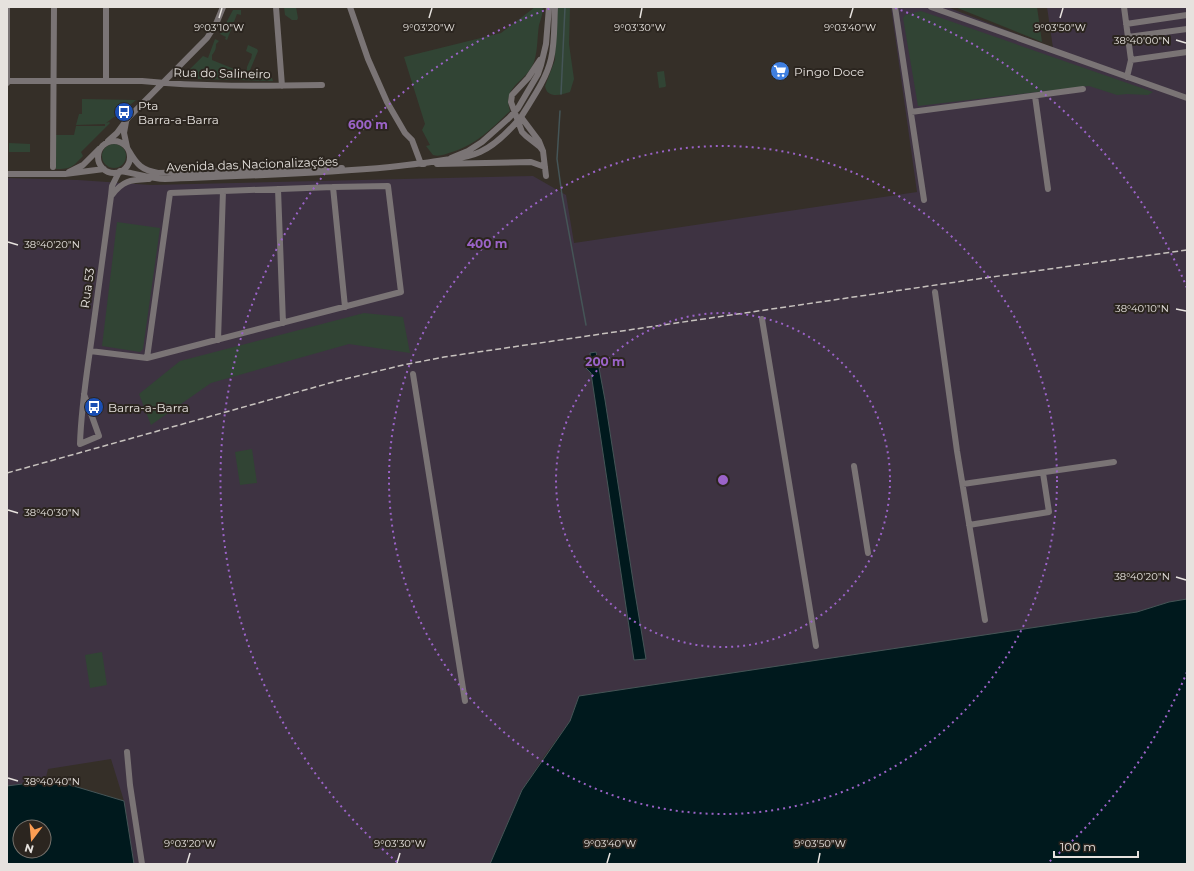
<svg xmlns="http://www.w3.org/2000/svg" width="1194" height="871" font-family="Montserrat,sans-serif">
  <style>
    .industrial { fill: #3e3342 }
    .green { fill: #314434 }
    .water { fill: #00191d; stroke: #455557; fill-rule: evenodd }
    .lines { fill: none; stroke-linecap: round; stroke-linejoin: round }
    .stream { stroke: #455557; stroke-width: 1.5 }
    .minor { stroke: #7a7475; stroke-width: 6 }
    .rail { stroke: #c7c2be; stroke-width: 1.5; stroke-dasharray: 6 3; stroke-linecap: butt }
    .ticks { fill: none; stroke: #e6e2de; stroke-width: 1.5 }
    .ring { fill: none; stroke: #9b63c8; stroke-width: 2; stroke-dasharray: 2 4 }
    .labels { text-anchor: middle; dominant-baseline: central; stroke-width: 4; stroke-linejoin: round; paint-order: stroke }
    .poi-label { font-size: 12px; fill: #e6e2de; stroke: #2b251f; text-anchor: start }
    .street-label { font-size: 12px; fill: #e6e2de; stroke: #2b251f }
    .ticks-label { font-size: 10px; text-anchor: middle; fill: #e6e2de; stroke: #2b251f; stroke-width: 4; stroke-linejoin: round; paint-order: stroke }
    .centre { fill: #9b63c8; stroke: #2b251f; stroke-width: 2 }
    .ring-label { font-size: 12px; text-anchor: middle; font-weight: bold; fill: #9b63c8; stroke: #2b251f; stroke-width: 4; stroke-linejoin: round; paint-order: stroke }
  </style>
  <rect width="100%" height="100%" fill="#352f28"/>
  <path class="industrial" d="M891,7H947L1053,48L1047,7H1187V599L1169,602L1137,612L579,696L570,721L545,755L522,790L490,864H134L124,801L111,759L48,769L45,781L7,786V178L78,180L151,185L533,176L566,195L574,243L917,192Z"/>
  <path class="green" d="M284,7H296L298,18L297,20H292L285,15Z
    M535,7H543C543,13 541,19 539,25C537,38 538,49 534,62C525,84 502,85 510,111C491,129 477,144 452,152C445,154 440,157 433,155L426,146L430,145L422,130L425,124L404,57L501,33Z
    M556,7H570L569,44L574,79L570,92C561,95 547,99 545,86L555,60Z
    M955,7H1037L1042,42Z
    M233,10H241V15L237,14L227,40L225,39L226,37L220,34Z
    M921,11L1153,92L1148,95L1127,94L1117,95L1089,86L918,106L903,18L905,15Z
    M215,39L219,41L216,44C216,50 215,51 212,55V60L244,73L247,69V67L250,60L251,59L252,54L246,51L248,45L257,49L258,51L248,75L253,77L272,78L273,81L198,79L188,71L203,56L208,58Z
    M664,71L666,86L665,87L659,88L657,72Z
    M82,99L136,100L122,112L119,119L116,117H114L106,123L109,122L110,123L81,152L83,156C72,167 72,169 56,169V135H74L76,126H105V124L76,125L79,114H82Z
    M9,143L30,144V152H9Z
    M102 156a12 12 0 1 1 24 0a12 12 0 1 1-24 0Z
    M117,222L160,228L143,349L140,352L102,346Z
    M364,313L403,317L410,353L349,344L211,383L151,425L139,394L180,361Z
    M252,449L257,483L240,485L235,452Z
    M102,652L107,685L90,688L85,655Z"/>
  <path class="water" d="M596,352L605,400L634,587L646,659L634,660L591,373L586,368L585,361L590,364L591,362L590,353Z
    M1187,599V864H490L522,790L570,721L579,696L1137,612L1169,602Z
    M50,779L124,801L134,864H7V786L45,781ZM20,827H44V851H20Z"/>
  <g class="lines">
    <path class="stream" d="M561,94L565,7
      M560,111L557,159L562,195L586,325"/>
    <path class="minor" d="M276,7L282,86
      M350,7L368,59L387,102L405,133L412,140L421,164H424
      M895,7L924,200
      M931,7L1187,98
      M1124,7L1131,60L1127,77
      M1126,24L1187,15
      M1128,37L1187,29
      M540,60L528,78L512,95L511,102L522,132L526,136L540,147L543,151
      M1131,60L1187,52
      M7,81H142C201,87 262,86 322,85
      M106,81V7
      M7,83V7
      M1035,96L1048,189
      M911,112L1083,89
      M521,117L539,141L543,151L546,176
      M126,122L124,133L127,147
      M108,141L117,133L128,118L207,38L216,24L223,7
      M98 157a16 16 0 1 1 32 0a16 16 0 1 1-32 0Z
      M129,151C137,165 142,170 158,173L342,168
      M451,158L468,151L482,142L509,118L518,108L538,74L541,65L546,44L549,7
      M437,164L531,162L545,167
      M53,167L54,7
      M120,171C135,173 150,179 165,179C240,176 315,174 390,167C408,165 426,163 444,160C458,158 467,158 480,152C496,145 510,130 521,117C532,99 546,80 551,59C555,42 554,24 555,7
      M69,172L83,165L99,149
      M7,174H65L104,169
      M333,187L345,307
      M278,189L283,323
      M112,195C123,180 131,180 149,179
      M935,292L957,451L985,620
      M762,319L816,646
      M218,340L223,191
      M90,351L147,358L401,292L388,186L333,187L170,193L147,358
      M413,374L465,701
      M84,394L99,436L80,444C81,408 87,372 92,336L111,196L112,186L119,172
      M854,466L868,553
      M963,484L1114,462
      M969,525L1049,512L1043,473
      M127,752L130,785L142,864"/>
    <path class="rail" d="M7,473L337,381L403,365L444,357L970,280L1187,250"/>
  </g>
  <path class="ticks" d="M219,18L222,8M429,18L432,8M640,18L642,8M850,18L853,8M1060,18L1063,8M1176,40L1186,43M8,242L18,245M1176,309L1186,311M8,510L18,513M1176,577L1186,580M8,778L18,781M187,863L190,853M397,863L400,853M607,863L610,853M818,863L820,853"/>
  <g class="ring">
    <circle cx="723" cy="480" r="167"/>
    <circle cx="723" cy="480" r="334"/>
    <path d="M1187 672A502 502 0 0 1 1049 862M397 862A502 502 0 0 1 551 8M895 8A502 502 0 0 1 1187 288"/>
  </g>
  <defs>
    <g id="supermarket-disc" transform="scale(1)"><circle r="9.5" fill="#3f7fe0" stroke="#2b251f"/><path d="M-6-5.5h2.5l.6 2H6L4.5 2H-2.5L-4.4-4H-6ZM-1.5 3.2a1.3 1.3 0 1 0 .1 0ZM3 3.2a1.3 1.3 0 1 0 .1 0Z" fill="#fff"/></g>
    <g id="bus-disc" transform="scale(1)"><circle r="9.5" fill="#1a4fb4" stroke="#2b251f"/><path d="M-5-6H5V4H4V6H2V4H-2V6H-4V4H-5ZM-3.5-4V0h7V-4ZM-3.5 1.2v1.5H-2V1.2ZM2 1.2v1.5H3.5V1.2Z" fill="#fff"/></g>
  </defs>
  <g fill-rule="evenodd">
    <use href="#supermarket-disc" x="780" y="71"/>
    <use href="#bus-disc" x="124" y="112"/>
    <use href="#bus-disc" x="94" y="407"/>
  </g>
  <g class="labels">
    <g class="poi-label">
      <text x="794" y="71">Pingo Doce</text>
      <text x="138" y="105">Pta<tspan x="138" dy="14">Barra-a-Barra</tspan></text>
      <text x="108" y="407">Barra-a-Barra</text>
    </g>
    <g class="street-label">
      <text transform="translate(222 73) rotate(1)">Rua do Salineiro</text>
      <text transform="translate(252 164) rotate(-2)">Avenida das Nacionalizações</text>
      <text transform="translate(87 288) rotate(-82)">Rua 53</text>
    </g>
  </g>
  <g class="ticks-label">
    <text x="219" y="31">9°03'10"W</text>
    <text x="429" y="31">9°03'20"W</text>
    <text x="640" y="31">9°03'30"W</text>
    <text x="850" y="31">9°03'40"W</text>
    <text x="1060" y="31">9°03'50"W</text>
    <text x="1142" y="44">38°40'00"N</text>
    <text x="52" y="248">38°40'20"N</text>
    <text x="1142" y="312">38°40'10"N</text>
    <text x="52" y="516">38°40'30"N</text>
    <text x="1142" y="580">38°40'20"N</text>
    <text x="52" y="785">38°40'40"N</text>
    <text x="190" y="847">9°03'20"W</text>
    <text x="400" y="847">9°03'30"W</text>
    <text x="610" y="847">9°03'40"W</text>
    <text x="820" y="847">9°03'50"W</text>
  </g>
  <circle cx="723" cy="480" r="6" class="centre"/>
  <g class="ring-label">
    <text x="368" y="129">600 m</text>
    <text x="487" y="248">400 m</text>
    <text x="605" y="366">200 m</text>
  </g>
  <rect width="1194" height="871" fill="none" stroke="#e6e2de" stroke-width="16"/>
  <g transform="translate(32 839) rotate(196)"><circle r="19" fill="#2b251f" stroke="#76716b"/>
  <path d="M0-3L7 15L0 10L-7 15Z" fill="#fc9d53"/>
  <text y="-6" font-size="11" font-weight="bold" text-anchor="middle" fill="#e6e2de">N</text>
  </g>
  <path d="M1054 851v6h84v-6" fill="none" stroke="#e6e2de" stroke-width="2"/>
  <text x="1060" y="851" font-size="12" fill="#e6e2de" stroke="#2b251f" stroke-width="3" paint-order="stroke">100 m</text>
</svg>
